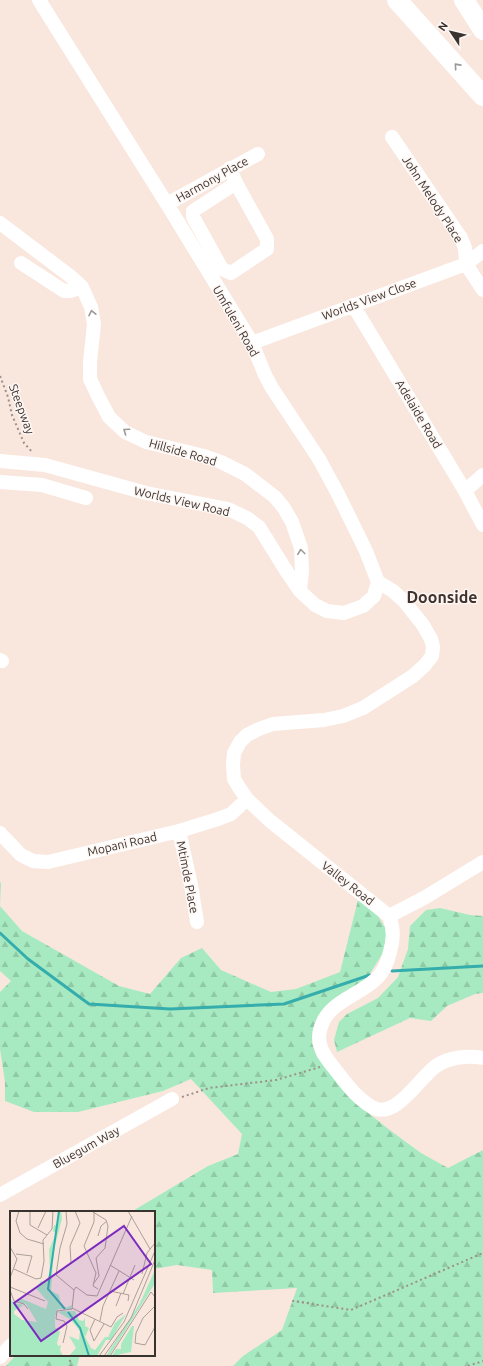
<svg xmlns="http://www.w3.org/2000/svg" width="483" height="1366" font-family="Ubuntu,sans-serif">
  <style>
    .forest { fill: url(#forest-firs) }
    .lines { fill: none; stroke-linecap: round; stroke-linejoin: round }
    .stream { stroke: #35adad; stroke-width: 3 }
    .path { stroke: #9c908a; stroke-width: 2; stroke-dasharray: 2 3; stroke-linecap: butt }
    .minor { stroke: #fff; stroke-width: 14 }
    .highway { stroke: #fff; stroke-width: 20 }
    .oneway { stroke: #9c9997 }
    .labels { text-anchor: middle; dominant-baseline: central; stroke-width: 3; stroke-linejoin: round; paint-order: stroke }
    .street-label { font-size: 12px; fill: #39332f; stroke: #fef6f3 }
    .district-label { font-size: 16px; font-weight: bold; fill: #40322c; stroke: #fef6f3 }
    .inset-river { fill: none; stroke: #35adad; stroke-width: 2 }
    .inset-road { fill: none; stroke: #ac9f98; stroke-width: 1 }
    .view { fill: #7b2cbf; fill-opacity: 0.15; stroke: #7b2cbf; stroke-width: 2 }
    .inset-edge { fill: none; stroke: #39332f; stroke-width: 2 }
  </style>
  <defs>
    <pattern id="forest-firs" width="22" height="20" patternUnits="userSpaceOnUse"><rect width="22" height="20" fill="#a7eac1"/><path d="M5 1l3.5 6h-7zM16 11l3.5 6h-7z" fill="#90c9a6"/></pattern>
  </defs>
  <rect width="100%" height="100%" fill="#f9e7de"/>
  <path class="forest" d="M0,882L1,883L0,906L22,931L119,986L150,994L181,958L202,948L221,970L271,992L296,989L340,972L358,900L375,911L387,931L383,953L366,980L318,1016L313,1029L312,1043L317,1057L362,1108L391,1131L421,1153L448,1168L483,1150V1366H233L243,1356L282,1330L297,1288L213,1293L212,1270L177,1265L154,1269V1212H131L208,1166L238,1154L242,1134L191,1079L163,1091L78,1112H34L5,1101V1082L0,1049V992L11,981L0,971Z
    M440,908L470,915L483,916V993L475,994L447,1006L431,1021L410,1018L337,1052L334,1040L339,1022L347,1014L378,998L398,977L408,949L410,926L426,910Z
    M16,1355H80L77,1366H6Z"/>
  <g class="lines">
    <path class="stream" d="M0,933L28,959L89,1004L170,1009L284,1004L370,975
      M392,971L483,966"/>
    <path class="path" d="M0,376L8,397L12,415L24,443L33,453
      M182,1097L209,1088L276,1080L320,1067
      M309,1303L293,1301L351,1310L483,1253
      M69,1355L71,1366
      M468,1366L483,1361"/>
    <path class="minor" d="M39,0L167,204L252,343L265,375L272,388L319,459L338,494L366,551L378,582L393,591L404,601L423,625L431,639L433,647L432,656L425,665L413,676L363,708L343,716L324,720L273,724L259,729L247,735L240,742L234,753L233,765L234,779L240,789L247,799L269,820L389,916C394,928 394,939 390,952C388,960 385,969 379,976C361,996 329,1000 321,1027C315,1043 324,1056 334,1068C345,1082 356,1098 372,1107C395,1121 419,1078 436,1066C449,1057 468,1055 483,1058
      M392,137L461,238L465,248L466,264L483,290
      M230,168L236,183L267,239V249L231,273L222,269L193,217V211L236,183
      M167,204L258,154
      M0,223L70,276L82,287L91,307L94,324L90,362V379L98,396L109,417L125,432L146,442L204,456L221,462L245,474L275,497L284,508L292,522L301,548L302,571L300,591
      M21,263L64,291H70L82,287
      M353,305L465,491L483,525
      M252,343L466,264L483,251
      M0,461L45,465L146,493L228,509L247,518L259,527L287,572L300,591L315,605L327,611L344,613L363,606L374,596L378,582
      M0,482L42,485L86,498
      M465,491L483,475
      M0,660L2,661
      M179,831L191,885L197,922
      M0,833L21,855L33,861L48,862L179,831L218,819L231,814L247,799
      M389,916L424,898L483,862
      M0,1195L172,1099
      M0,1357L11,1345"/>
    <path class="highway" d="M397,0L483,96
      M464,0L483,30"/>
  </g>
  <defs><path id="oneway-chevron" d="M-2-3.5L2.5 0L-2 3.5" fill="none" stroke-width="1.6" stroke-linecap="round" stroke-linejoin="round"/></defs>
  <g class="oneway">
    <use href="#oneway-chevron" transform="translate(457 66) rotate(-132)"/>
    <use href="#oneway-chevron" transform="translate(92 313) rotate(-102)"/>
    <use href="#oneway-chevron" transform="translate(126 431) rotate(-145)"/>
    <use href="#oneway-chevron" transform="translate(301 552) rotate(-97)"/>
  </g>
  <g class="labels">
    <g class="street-label">
      <text transform="translate(212 179) rotate(-29)">Harmony Place</text>
      <text transform="translate(433 199) rotate(57)">John Melody Place</text>
      <text transform="translate(369 299) rotate(-20)">Worlds View Close</text>
      <text transform="translate(236 321) rotate(60)">Umfuleni Road</text>
      <text transform="translate(22 409) rotate(70)">Steepway</text>
      <text transform="translate(419 414) rotate(59)">Adelaide Road</text>
      <text transform="translate(183 452) rotate(16)">Hillside Road</text>
      <text transform="translate(182 501) rotate(13)">Worlds View Road</text>
      <text transform="translate(122 844) rotate(-13)">Mopani Road</text>
      <text transform="translate(188 877) rotate(79)">Mtimde Place</text>
      <text transform="translate(348 883) rotate(38)">Valley Road</text>
      <text transform="translate(86 1147) rotate(-29)">Bluegum Way</text>
    </g>
    <g class="district-label">
      <text x="442" y="597">Doonside</text>
    </g>
  </g>
  <g transform="translate(10 1211)">
    <rect width="145" height="145" fill="#f9e7de"/>
    <path d="M48,0H51L52,8L44,38L41,80L49,84L51,94L55,97L62,94L61,98H48L45,106V116L50,121L47,132L48,135L51,134L50,139L53,145H0V88L4,92L14,94L4,100V103L12,109L27,111L16,93L7,91L12,88L36,98L38,91L26,77L31,70L36,71L40,61L39,39L46,22L43,20L44,14H48ZM145,59L144,74L99,145H96L130,92ZM52,100H65L69,109L73,110L75,107V115L79,117L75,126L81,137L85,139L95,126H98L105,112L116,103L101,129H96L87,145H59L66,137L59,125L69,129L70,120L61,109L48,101ZM122,115H124L121,141L102,145L106,138H111V133Z" fill="#a7eac1"/>
    <path class="inset-river" d="M49,0L38,78L55,98M58,101L70,117L79,145"/>
    <path class="inset-road" d="M9,0L6,10L10,22L17,28L34,33M20,0V14L37,24M56,0L57,13L50,37L46,64L64,79M84,0V11L74,35L86,62L83,75L88,78M118,0L140,38M83,1L96,9L98,15L95,37L86,47L89,65L84,72M28,17L36,0M88,25L91,15L97,10M0,36L7,48L0,67M6,43L22,45L17,62M61,52L60,35L70,12L65,0M100,54L124,69M4,58L26,68L31,67L34,50L33,29L42,18L43,0M132,63L137,42L145,32M0,76L35,90M0,79L4,90L14,93L18,98M100,80L119,84L118,90M113,83L125,54M106,95L111,82M62,97L101,116L107,106L113,102M85,108L80,119L84,130L94,113M90,110L93,95L109,60M53,132L57,115L54,110L46,108L47,100L62,98L64,79L66,76L77,84L87,85L122,5M135,134L125,132L126,122L133,107L145,95M135,134L145,116M89,145L114,111L145,40M94,145L121,107L145,49M100,145L141,81L145,86"/>
    <path class="view" d="M114,15L141,53L31,130L4,92Z"/>
    <rect width="145" height="145" class="inset-edge"/>
  </g>
  <g transform="translate(451 32) rotate(305)" stroke="#fef6f3" stroke-width="3" paint-order="stroke">
  <path d="M0-3L7 15L0 10L-7 15Z" fill="#39332f"/>
  <text y="-6" font-size="11" font-weight="bold" text-anchor="middle" fill="#39332f">N</text>
  </g>
</svg>
